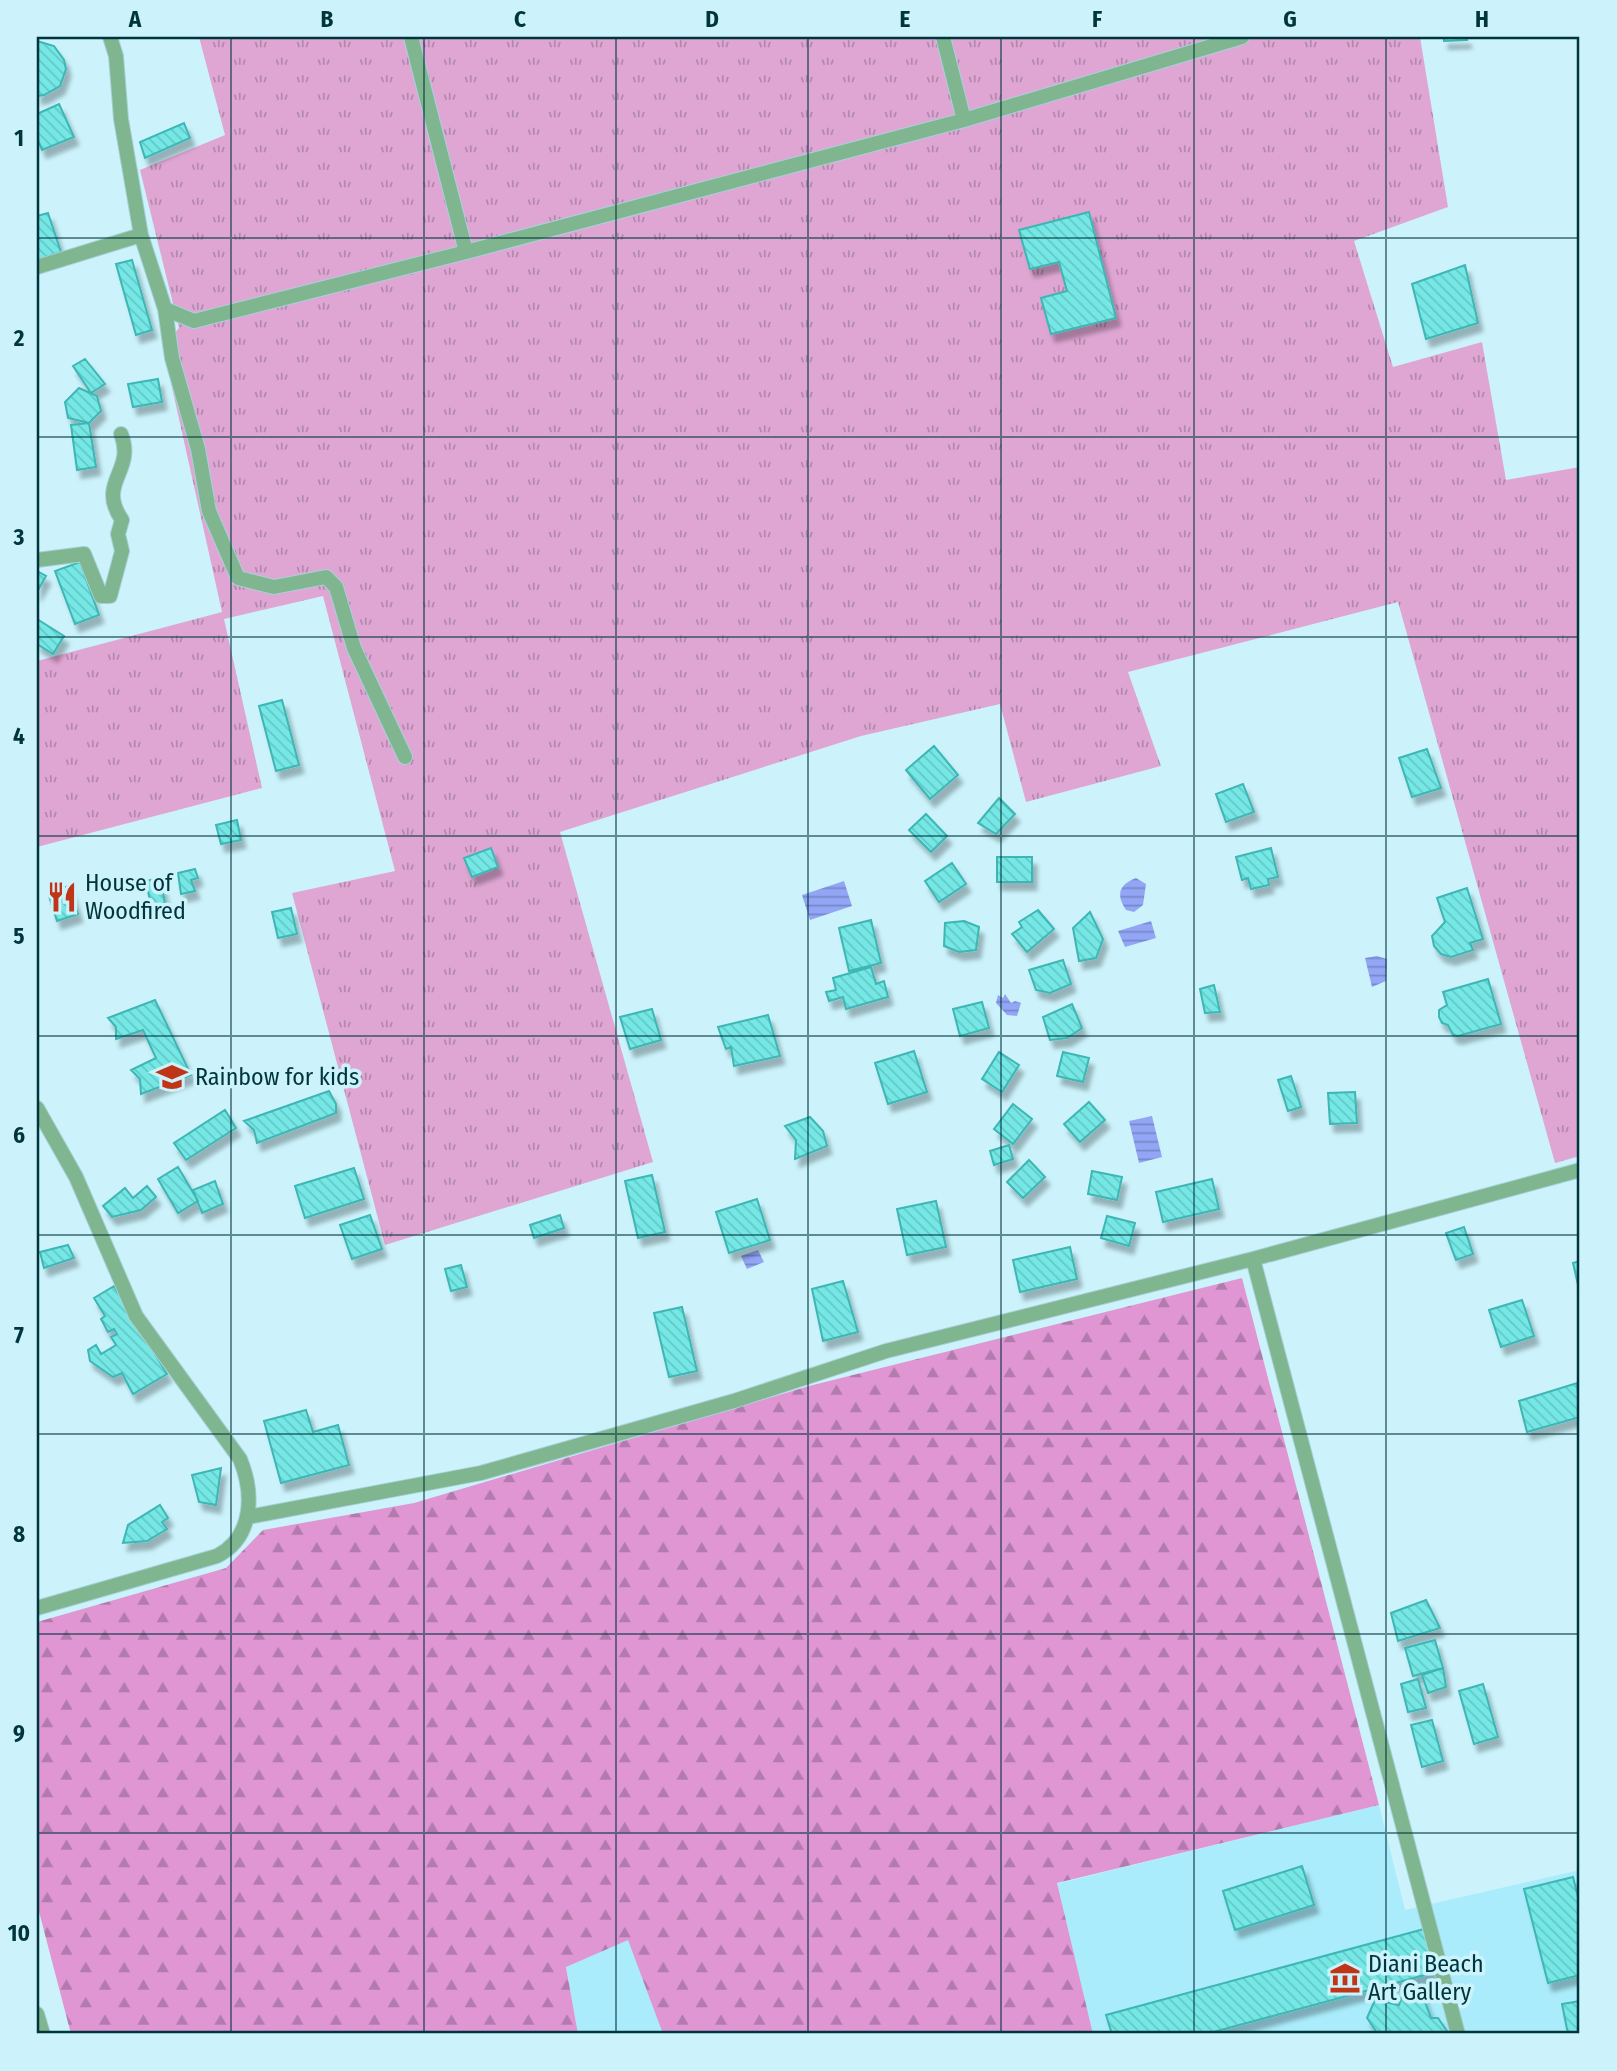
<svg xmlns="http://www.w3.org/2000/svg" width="1617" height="2071" font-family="'Fira Sans Condensed',sans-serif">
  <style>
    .built { fill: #aaecfb }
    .grass { fill: url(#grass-tufts) }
    .forest { fill: url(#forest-firs) }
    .water { fill: url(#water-rules) }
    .building { fill: url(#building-back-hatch); stroke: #3cb6b4; stroke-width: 2; filter: url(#shadow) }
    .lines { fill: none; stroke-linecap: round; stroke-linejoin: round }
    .street-casing { stroke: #a7d1da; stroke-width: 16 }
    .street { stroke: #80b68f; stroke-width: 14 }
    .grid { fill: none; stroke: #00353e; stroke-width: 2; stroke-opacity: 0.55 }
    .labels { text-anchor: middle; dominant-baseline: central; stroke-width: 7; stroke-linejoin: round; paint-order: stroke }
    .poi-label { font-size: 24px; fill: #00353e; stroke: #ccf3fc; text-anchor: start }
    .neatline { fill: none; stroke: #00353e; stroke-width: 2.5 }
    .grid-label { font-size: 23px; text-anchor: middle; font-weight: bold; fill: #00353e }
  </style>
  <defs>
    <pattern id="grass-tufts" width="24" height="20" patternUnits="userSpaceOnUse" patternTransform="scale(1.75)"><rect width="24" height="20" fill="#dfa6d4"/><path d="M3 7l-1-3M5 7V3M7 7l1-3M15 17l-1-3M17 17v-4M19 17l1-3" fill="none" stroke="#b288ad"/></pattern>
    <pattern id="forest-firs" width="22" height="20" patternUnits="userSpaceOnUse" patternTransform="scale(1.75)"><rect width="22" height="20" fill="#e096d3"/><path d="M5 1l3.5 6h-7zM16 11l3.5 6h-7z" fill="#b37bad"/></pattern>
    <pattern id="water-rules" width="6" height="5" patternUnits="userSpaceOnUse" patternTransform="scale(1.75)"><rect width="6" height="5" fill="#93a6f6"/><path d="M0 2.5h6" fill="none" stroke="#7688c9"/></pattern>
    <pattern id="building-back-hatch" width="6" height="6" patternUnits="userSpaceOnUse" patternTransform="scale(1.75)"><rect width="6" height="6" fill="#75e8e5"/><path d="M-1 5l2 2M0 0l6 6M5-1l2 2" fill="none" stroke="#63c8c6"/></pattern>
    <filter id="shadow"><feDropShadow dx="4.5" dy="8" stdDeviation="2" flood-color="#0004"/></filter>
  </defs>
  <rect width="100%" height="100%" fill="#ccf3fc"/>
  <path class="built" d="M1379,1805L1405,1910L1580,1870V2034H1093L1056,1884Z
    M629,1939L663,2034H578L566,1966Z"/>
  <path class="grass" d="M199,37H1420L1448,207L1354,241L1393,367L1482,342L1506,480L1580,467V1156L1555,1163L1398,602L1128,672L1161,766L1026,802L1000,704L861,736L560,832L653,1162L385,1245L292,893L395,871L323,596L224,619L262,788L37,847V661L222,612L163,347L179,328L140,170L225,135Z"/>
  <path class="forest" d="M1242,1278L1379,1805L1057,1883L1093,2034H663L628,1940L566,1967L578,2034H71L37,1904V1622L226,1568L263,1530L414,1503L809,1386Z"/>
  <path class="water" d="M1136,878L1146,884L1143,905L1134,912L1126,910C1115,894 1120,884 1136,878Z
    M844,881L852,906L810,920L802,895Z
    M1151,921L1156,938L1125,947L1118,931Z
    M1377,956L1387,959L1386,981L1372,987L1365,958Z
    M1005,994L1011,1003L1015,1001L1021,1003L1017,1016L1007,1015L996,1003L998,995L1003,998Z
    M1152,1116L1162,1157L1139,1163L1129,1121Z
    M758,1250L764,1262L747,1269L741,1256Z"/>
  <path class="building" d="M1444,37H1466L1467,40L1444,41Z
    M37,41L54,46L64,60L66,69L60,86L44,95L37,96Z
    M59,104L74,137L42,150L37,137V114Z
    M184,123L190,138L145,158L140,142Z
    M1089,212L1116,318L1051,334L1041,298L1067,291L1059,262L1030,269L1019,230Z
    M48,213L61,252L37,260V216Z
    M132,260L152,330L136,335L116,264Z
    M1465,265L1478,323L1426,339L1412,284Z
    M85,359L105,384L91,393L73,366Z
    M158,379L162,402L133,407L128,384Z
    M79,388L97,396L101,411L89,423L68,418L65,402Z
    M89,423L96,467L77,470L71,425Z
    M80,562L99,615L75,624L55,571Z
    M37,571L46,576L37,592Z
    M37,619L64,636L53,654L37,644Z
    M282,700L299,765L276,771L259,706Z
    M934,746L958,775L930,799L906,770Z
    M1427,749L1441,788L1412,797L1399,758Z
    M1243,784L1254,812L1226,822L1216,794Z
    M999,798L1015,814L996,834L978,823Z
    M926,814L947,836L931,852L909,830Z
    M237,820L241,840L221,844L216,825Z
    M491,848L498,867L472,877L464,858Z
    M1271,848L1278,877L1268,879L1269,885L1251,889L1248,878L1242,880L1236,857Z
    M997,857H1032V882H997Z
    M952,863L966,884L939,902L925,881Z
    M195,869L198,878L191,880L195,891L181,894L178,873Z
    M160,878L165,903L151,906L146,881Z
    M69,886L78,914L57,921L48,893Z
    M1467,888L1483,939L1470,943L1473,950L1451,957L1441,954L1434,946L1432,936L1445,922L1437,898Z
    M291,908L297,934L278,938L272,912Z
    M1038,910L1054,929L1027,952L1012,934L1022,927L1019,922Z
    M1090,912L1103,939L1096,958L1079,961L1073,928Z
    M871,920L881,963L849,971L839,928Z
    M964,921L979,927L976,950L959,952L944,946L945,923Z
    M1063,960L1071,984L1050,993L1036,990L1029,970Z
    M871,967L876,984L884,981L888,997L846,1009L843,997L829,1001L826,992L836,990L833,978Z
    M1488,979L1501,1024L1458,1036L1453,1035L1448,1025L1442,1023L1439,1017V1010L1447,1005L1443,992Z
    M1214,985L1220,1012L1205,1013L1200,989Z
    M155,1000L191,1075L141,1094L140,1079L131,1070L156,1058L143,1030L116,1039V1027L108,1018Z
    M982,1002L989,1028L960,1036L953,1009Z
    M1072,1004L1082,1028L1067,1038L1050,1040L1043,1017Z
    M652,1009L661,1040L630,1049L620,1017Z
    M768,1015L780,1056L734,1066L731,1047L726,1049L718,1027Z
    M914,1051L927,1092L888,1104L875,1063Z
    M999,1052L1019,1065L1002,1092L982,1079Z
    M1063,1052L1089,1058L1083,1082L1057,1076Z
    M1291,1076L1301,1107L1288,1111L1278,1080Z
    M329,1091L336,1104V1113L257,1143L254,1130L244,1121Z
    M1355,1092L1357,1123L1330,1124L1328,1093Z
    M1089,1102L1105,1120L1080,1142L1064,1124Z
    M1013,1104L1032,1119L1013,1144L994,1129Z
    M225,1110L236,1128L186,1160L174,1143Z
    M810,1117L823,1131L827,1146L795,1159L796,1140L785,1126Z
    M1009,1145L1013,1159L994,1165L990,1151Z
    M1029,1160L1045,1177L1023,1198L1007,1182Z
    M178,1167L198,1201L178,1213L158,1179Z
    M354,1168L364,1199L305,1218L295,1186Z
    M1092,1171L1122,1177L1117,1200L1088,1194Z
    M652,1175L665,1232L638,1238L625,1181Z
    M1212,1179L1219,1209L1163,1222L1156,1192Z
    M215,1181L223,1204L202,1213L193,1190Z
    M147,1186L156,1197L141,1210L112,1217L103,1206L125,1188L133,1198Z
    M757,1199L770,1240L729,1253L716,1212Z
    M936,1201L946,1247L907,1255L897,1209Z
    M370,1215L382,1249L352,1259L340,1225Z
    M560,1215L564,1228L534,1238L530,1225Z
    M1107,1216L1135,1223L1129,1246L1101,1238Z
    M1464,1227L1473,1254L1456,1260L1446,1233Z
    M68,1245L74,1258L44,1268L40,1252Z
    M1070,1247L1077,1279L1020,1292L1013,1260Z
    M1580,1261V1289H1579L1573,1263Z
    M461,1265L467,1287L451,1291L445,1269Z
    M843,1281L858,1332L823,1341L812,1289Z
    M114,1286L167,1374L133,1394L122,1373L113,1377L90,1361L88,1350L96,1345L101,1354L116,1345L111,1337L117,1334L114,1329L108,1332L101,1319L105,1316L94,1298Z
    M1522,1300L1534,1336L1501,1347L1489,1310Z
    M682,1307L697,1371L669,1377L654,1313Z
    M1577,1383L1580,1417L1527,1432L1519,1401Z
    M306,1410L313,1432L338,1425L349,1465L281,1483L264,1421Z
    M221,1468L216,1505L199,1502L192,1475Z
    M160,1505L168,1518L162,1522L167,1529L147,1541L123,1543L128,1525Z
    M1426,1600L1440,1628L1398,1641L1391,1613Z
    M1435,1640L1443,1668L1413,1676L1405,1648Z
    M1443,1668L1446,1687L1428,1693L1422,1675Z
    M1418,1679L1426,1708L1408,1712L1401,1684Z
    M1483,1684L1498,1737L1474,1744L1459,1691Z
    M1432,1720L1443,1761L1422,1767L1411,1725Z
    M1302,1866L1314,1905L1235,1930L1223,1891Z
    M1573,1877L1580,1905V1975L1548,1983L1524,1889Z
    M1424,1929L1436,1972L1206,2034H1112L1106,2015Z
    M1422,1994L1431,2018H1438L1449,2034H1378L1367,2018L1375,2000L1399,2005L1402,1996Z
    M1580,2001V2034H1568L1562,2004Z"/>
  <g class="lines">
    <g class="street-casing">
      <path id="street" d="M110,37L116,56L121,119L141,235L165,309L172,358L198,449L209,511L238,578L274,587L326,577L336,587L354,648L405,757
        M411,37L466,252L964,120L1242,37
        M943,37L964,120
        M37,267L141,235
        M165,309L194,321L466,252
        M37,560L84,554L101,596H110L122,551L118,534L122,520C96,482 136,472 121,434
        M37,1108L76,1177L136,1316L240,1459C254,1493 254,1537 217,1556L37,1608
        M1253,1259L1458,2034
        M248,1517L481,1473L734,1401L886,1351L1253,1259L1580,1170
        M37,2014L43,2034"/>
    </g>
    <use href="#street" class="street"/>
  </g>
  <path class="grid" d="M231,37V2034M424,37V2034M616,37V2034M808,37V2034M1001,37V2034M1194,37V2034M1386,37V2034M37,238H1580M37,437H1580M37,637H1580M37,836H1580M37,1036H1580M37,1235H1580M37,1434H1580M37,1634H1580M37,1833H1580"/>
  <defs>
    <g id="restaurant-bare" transform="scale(2.415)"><path d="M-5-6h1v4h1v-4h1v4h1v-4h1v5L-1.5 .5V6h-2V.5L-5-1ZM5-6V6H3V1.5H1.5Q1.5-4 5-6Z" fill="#c03518" stroke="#ccf3fc" stroke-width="2.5" paint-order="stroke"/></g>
    <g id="school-bare" transform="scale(2.415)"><path d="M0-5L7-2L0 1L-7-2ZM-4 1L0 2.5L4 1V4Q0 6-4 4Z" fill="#c03518" stroke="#ccf3fc" stroke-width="2.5" paint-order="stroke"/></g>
    <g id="museum-bare" transform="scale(2.415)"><path d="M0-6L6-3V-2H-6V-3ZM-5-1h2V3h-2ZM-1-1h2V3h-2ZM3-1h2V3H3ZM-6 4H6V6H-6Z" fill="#c03518" stroke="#ccf3fc" stroke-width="2.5" paint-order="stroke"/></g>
  </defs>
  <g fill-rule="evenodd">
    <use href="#restaurant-bare" x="62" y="897"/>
    <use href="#school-bare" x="172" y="1077"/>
    <use href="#museum-bare" x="1345" y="1978"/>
  </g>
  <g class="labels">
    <g class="poi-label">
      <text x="85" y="883">House of<tspan x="85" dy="28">Woodfired</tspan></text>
      <text x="195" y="1077">Rainbow for kids</text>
      <text x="1368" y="1964">Diani Beach<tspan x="1368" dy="28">Art Gallery</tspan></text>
    </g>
  </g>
  <rect width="1617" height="2071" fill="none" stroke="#ccf3fc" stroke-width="77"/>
  <rect x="38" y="38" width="1540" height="1994" class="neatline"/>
  <g class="grid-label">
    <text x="135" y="27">A</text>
    <text x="327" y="27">B</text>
    <text x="520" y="27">C</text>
    <text x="712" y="27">D</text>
    <text x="905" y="27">E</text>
    <text x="1097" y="27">F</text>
    <text x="1290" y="27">G</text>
    <text x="1482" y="27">H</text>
    <text x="19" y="146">1</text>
    <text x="19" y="346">2</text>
    <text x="19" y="545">3</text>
    <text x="19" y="744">4</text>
    <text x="19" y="944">5</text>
    <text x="19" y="1143">6</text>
    <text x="19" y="1343">7</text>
    <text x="19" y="1542">8</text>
    <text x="19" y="1741">9</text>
    <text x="19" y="1941">10</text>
  </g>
</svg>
